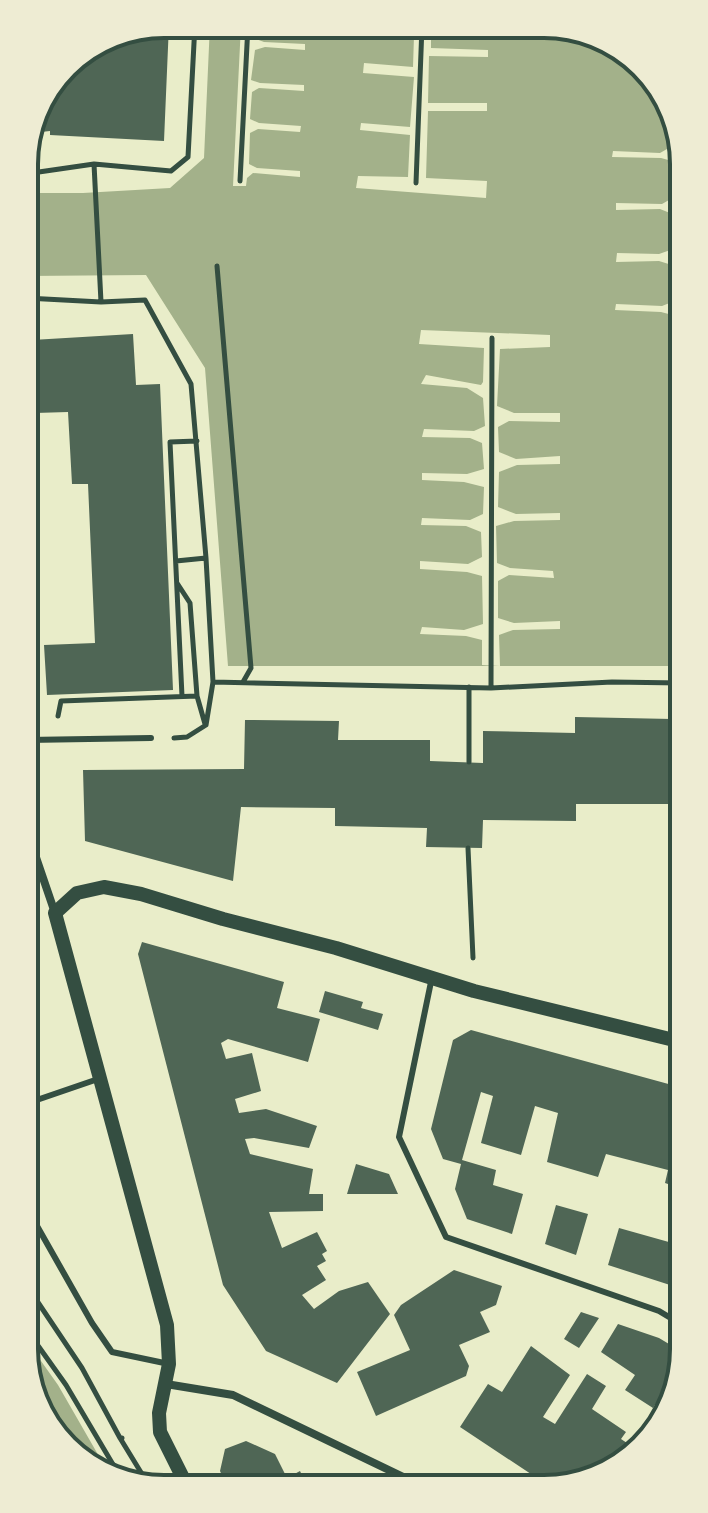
<svg xmlns="http://www.w3.org/2000/svg" width="708" height="1513" font-family="Overpass,sans-serif">
  <style>
    .water { fill: #a3b18a }
    .pier { fill: #e9edc9 }
    .building { fill: #4f6655 }
    .lines { fill: none; stroke-linecap: round; stroke-linejoin: round }
    .path { stroke: #344e41; stroke-width: 5 }
    .service { stroke: #344e41; stroke-width: 6 }
    .minor { stroke: #344e41; stroke-width: 8 }
    .tertiary { stroke: #344e41; stroke-width: 14 }
    .rim { fill: none; stroke: #344e41; stroke-width: 4 }
  </style>
  <rect width="100%" height="100%" fill="#e9edc9"/>
  <path class="water" d="M210,24L571,27L637,59L679,128L681,666H228L205,368L146,275L26,276L25,193H83L170,188L204,158Z
    M29,1344L58,1385L108,1472L71,1454L29,1385Z"/>
  <path class="pier" d="M241,25H255L256,39L264,42L305,44V50L265,47L255,50L251,80L260,83L304,85V91L259,88L252,92L250,119L259,123L301,126L300,132L258,129L250,133L249,164L257,168L300,171V177L253,173L247,178L246,186H233Z
    M415,26H431V48L488,50V57L429,56L428,103H487V111H428L426,178L487,181L486,198L356,188L358,176L408,177L410,135L360,130L361,123L410,127L414,77L363,73L364,63L413,67L414,36L365,32L366,27L414,28Z
    M675,121L679,128L680,317L661,312L615,310L616,304L662,306L677,300L675,266L659,261L616,262L617,253L659,254L676,248L675,215L660,209L616,210V203L662,204L676,196L672,161L661,158L612,157L613,151L660,153L674,145Z
    M421,330L550,335V347L500,349L497,406L514,413H560V422L509,421L498,427L499,452L516,459L560,456V464L517,465L499,472L498,507L516,514L560,513V520L514,521L496,526L497,563L510,568L553,571L554,578L509,575L498,581V618L514,623L560,621V629L513,630L499,635L500,666L482,665V640L466,636L420,634L422,627L464,630L483,624L482,576L467,572L420,569V561L468,564L482,557L481,532L466,526L421,525L422,518L470,520L483,514L484,487L464,482L422,480V473L467,474L484,469L482,443L470,438L422,437L424,429L474,431L485,426L483,398L467,388L421,384L426,375L481,385L483,382L484,348L419,344Z"/>
  <path class="building" d="M164,24H169L164,141L50,135V131L32,133L71,59Z
    M133,334L136,385L160,384L173,690L47,695L44,645L95,643L88,484H72L68,412L35,413L32,340Z
    M575,717L672,719L670,763H681L682,840H669L670,804H576V821L483,820L482,848L426,847L427,828L335,826V808L241,807L233,881L85,841L83,770L244,769L245,720L339,721L338,740H430V761L483,763V731L575,733Z
    M142,942L284,982L277,1008L320,1019L308,1062L228,1039L221,1043L226,1059L252,1053L261,1091L235,1099L239,1113L266,1109L317,1126L309,1148L254,1138L245,1139L250,1154L313,1169L309,1194H323V1211L269,1212L282,1248L317,1232L327,1251L322,1254L326,1261L317,1266L326,1280L302,1295L314,1309L339,1291L368,1282L390,1314L337,1383L266,1351L223,1285L138,954Z
    M325,991L363,1002L361,1008L383,1014L378,1030L319,1012Z
    M28,1006L35,1010L40,1027L34,1035L28,1037Z
    M471,1030L683,1088V1189L665,1183L668,1170L606,1154L598,1177L547,1162L558,1113L535,1106L521,1155L481,1143L493,1096L481,1092L462,1160L496,1170L493,1185L523,1194L512,1234L467,1219L455,1189L461,1164L443,1159L431,1129L453,1040Z
    M356,1164L389,1174L398,1194H347Z
    M556,1205L588,1214L576,1255L545,1244Z
    M619,1228L683,1246V1293L670,1285L608,1265Z
    M454,1270L502,1286L496,1305L480,1312L490,1332L459,1345L469,1366L466,1376L376,1416L357,1372L410,1350L394,1315L401,1305Z
    M581,1312L599,1318L579,1348L564,1339Z
    M618,1324L659,1338L684,1353L680,1367L653,1408L625,1390L635,1375L601,1352Z
    M531,1346L570,1375L543,1417L555,1424L587,1374L606,1386L592,1409L626,1432L621,1439L636,1449L580,1484H546L460,1427L488,1384L502,1392Z
    M246,1441L275,1454L287,1478L300,1471L307,1486H227L220,1471L225,1449Z
    M326,1476L345,1485L308,1486Z"/>
  <g class="lines">
    <path class="path" d="M94,164L101,302
      M25,174L94,164L171,171L188,157L195,24
      M240,181L248,25
      M416,183L422,26
      M217,266L251,668L243,682
      M26,298L101,302L145,300L191,384L206,558L213,682
      M176,561L206,558
      M177,583L190,603L197,696L205,724
      M469,687V762
      M491,688L492,338
      M182,696L170,442L197,441
      M58,716L61,701L197,696
      M174,738L187,737L206,725L213,682L491,688L612,682L681,683
      M468,848L473,958
      M29,1289L82,1368L120,1438
      M29,1333L66,1385L121,1478
      M122,1438H120L145,1479"/>
    <path class="service" d="M27,740L151,738
      M432,977L399,1137L446,1237L659,1311L684,1326
      M28,1103L98,1079
      M28,1210L92,1323L112,1352L169,1364"/>
    <path class="minor" d="M27,831L55,913
      M166,1384L233,1395L420,1485"/>
    <path class="tertiary" d="M187,1486L160,1432L159,1413L169,1364L167,1325L55,913L77,893L104,887L141,894L223,919L336,948L474,991L682,1042"/>
  </g>
  <path d="M0 0H708V1513H0ZM164 38H544A126 126 0 0 1 670 164V1349A126 126 0 0 1 544 1475H164A126 126 0 0 1 38 1349V164A126 126 0 0 1 164 38Z" fill="#eeecd3" fill-rule="evenodd"/>
  <path class="rim" d="M164 38H544A126 126 0 0 1 670 164V1349A126 126 0 0 1 544 1475H164A126 126 0 0 1 38 1349V164A126 126 0 0 1 164 38Z"/>
</svg>
